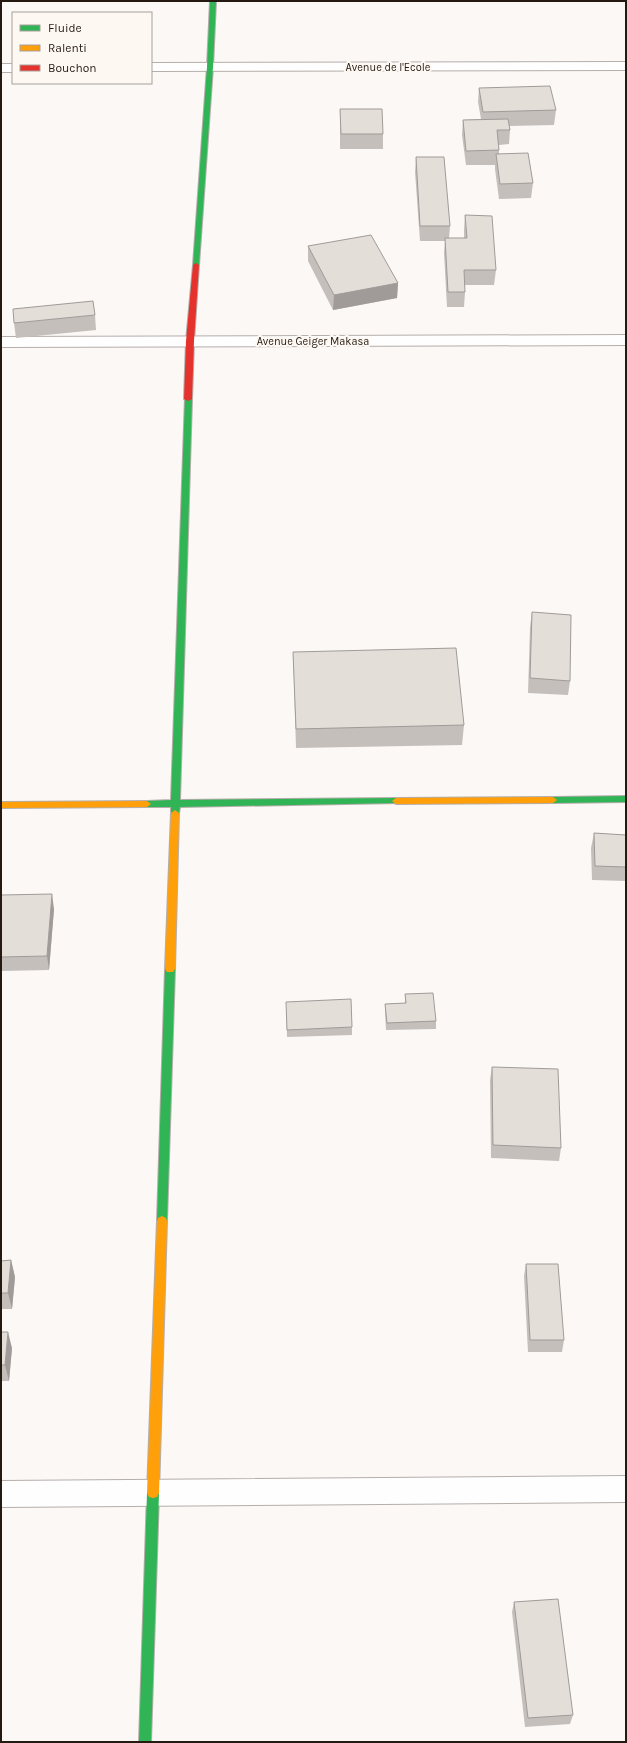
<svg xmlns="http://www.w3.org/2000/svg" width="627" height="1743" font-family="Karla,sans-serif">
  <style>
    .lines { fill: none; stroke-linecap: round; stroke-linejoin: round }
    .street-casing { stroke: #b5aeaa; stroke-width: 2 }
    .fast-casing { stroke: #b5aeaa; stroke-width: 2 }
    .slow-casing { stroke: #b5aeaa; stroke-width: 2 }
    .jam-casing { stroke: #b5aeaa; stroke-width: 2 }
    .street { fill: #fefefe; fill-rule: evenodd }
    .fast { fill: #30b455; fill-rule: evenodd }
    .slow { fill: #ff9f0a; fill-rule: evenodd }
    .jam { fill: #e5322d; fill-rule: evenodd }
    .wall { fill: #c4bfbb }
    .shaded-wall { fill: #a09b98 }
    .building { fill: #e4ded9; stroke: #a09b98 }
    .labels { text-anchor: middle; dominant-baseline: central; stroke-width: 4; stroke-linejoin: round; paint-order: stroke }
    .far-street-label { font-size: 11px; fill: #241a11; stroke: #fef8f3 }
  </style>
  <rect width="100%" height="100%" fill="#fbf8f6"/>
  <g class="lines">
    <g class="street-casing">
      <path id="street" d="M626,62V70L151,71V63Z
        M1,64H13V72H1Z
        M626,335V345L1,347V337Z
        M626,1476V1502L1,1507V1481Z"/>
    </g>
    <g class="fast-casing">
      <path id="fast" d="M210,1H216L213,67L199,265L196,267L193,265L207,67Z
        M185,397H191L192,399L180,800L396,798L400,801L399,803L180,807L179,813L175,816L171,813V807H147L143,804L147,801L171,800Z
        M626,796V802L553,803L549,800L553,797Z
        M170,965L173,966L175,969L167,1221L166,1224L162,1226L158,1224L157,1221L165,969L167,966Z
        M153,1488L157,1489L159,1493L151,1742H139L147,1493L149,1489Z"/>
    </g>
    <g class="slow-casing">
      <path id="slow" d="M553,797L557,800L553,803L396,804L392,801L396,798Z
        M147,801L151,804L147,807L1,808V802Z
        M175,810L179,813L175,969L173,972H167L165,969L171,813Z
        M162,1216L166,1218L167,1221L159,1493L157,1497L153,1498L149,1497L147,1493L157,1221L158,1218Z"/>
    </g>
    <g class="jam-casing">
      <path id="jam" d="M196,263L199,265L194,341L192,399L188,401L184,399L186,341L193,265Z"/>
    </g>
    <use href="#street" class="street"/>
    <use href="#fast" class="fast"/>
    <use href="#slow" class="slow"/>
    <use href="#jam" class="jam"/>
  </g>
  <path class="wall" d="M479,88L556,110L554,125L509,126L510,130L509,144L499,145V154L533,183L531,198L499,199L495,169V165H466L462,135L463,120L481,119L478,102Z
    M340,109L383,134V149H340Z
    M416,157L450,226L449,238H464V230L465,215L496,270L494,285H465V292L464,307H447L444,253L445,241H420L415,172Z
    M308,246L398,283L397,298L333,310L308,261Z
    M95,315L96,330L16,338L14,323Z
    M532,612L570,681L568,695L528,693L530,627Z
    M293,652L464,725L462,745L296,748Z
    M594,833L626,835V881L592,880L591,848Z
    M1,895L54,909L49,970L1,971Z
    M405,994L436,1021V1029L386,1030L385,1011V1004L405,1003Z
    M286,1009L352,1027V1035L287,1037Z
    M492,1067L561,1148L559,1161L491,1158L490,1080Z
    M11,1260L15,1277L12,1309H1V1261Z
    M526,1264L564,1340L562,1352H528L524,1276Z
    M1,1332L12,1348L9,1381H1Z
    M514,1602L573,1715L570,1724L525,1727L512,1612Z"/>
  <path class="shaded-wall" d="M398,283L397,298L333,310L334,295Z
    M52,894L54,909L49,970L47,956Z
    M11,1260L15,1277L12,1309L8,1293Z
    M8,1332L12,1348L9,1381L5,1365Z"/>
  <path class="building" d="M550,86L556,110L483,112L479,88Z
    M340,109H382L383,134H341Z
    M508,119L510,130H497L499,150L466,151L463,120Z
    M528,153L533,183L500,184L496,154Z
    M416,157H444L450,226H420Z
    M465,215L492,216L496,270H464L465,292H448L445,238H467Z
    M371,235L398,283L334,295L308,246Z
    M93,301L95,315L14,323L13,309Z
    M532,612L571,615L570,681L530,678Z
    M456,648L464,725L296,729L293,652Z
    M594,833L626,835V867L595,866Z
    M52,894L47,956L1,957V895Z
    M433,993L436,1021L387,1023L385,1004L406,1003L405,994Z
    M351,999L352,1027L287,1030L286,1002Z
    M492,1067L558,1069L561,1148L493,1145Z
    M11,1260L8,1293H1V1261Z
    M526,1264H558L564,1340H530Z
    M1,1332H8L5,1365H1Z
    M558,1599L573,1715L528,1718L514,1602Z"/>
  <g class="labels">
    <g class="far-street-label">
      <text x="388" y="67">Avenue de l'Ecole</text>
      <text x="313" y="341">Avenue Geiger Makasa</text>
    </g>
  </g>
  <rect width="627" height="1743" fill="none" stroke="#241a11" stroke-width="4"/>
  <rect x="12" y="12" width="140" height="72" fill="#fef8f3" stroke="#a79f99"/>
  <rect x="20" y="25" width="20" height="6" fill="#30b455" stroke="#a79f99"/>
  <text x="48" y="32" font-size="12" fill="#241a11">Fluide</text>
  <rect x="20" y="45" width="20" height="6" fill="#ff9f0a" stroke="#a79f99"/>
  <text x="48" y="52" font-size="12" fill="#241a11">Ralenti</text>
  <rect x="20" y="65" width="20" height="6" fill="#e5322d" stroke="#a79f99"/>
  <text x="48" y="72" font-size="12" fill="#241a11">Bouchon</text>
</svg>
